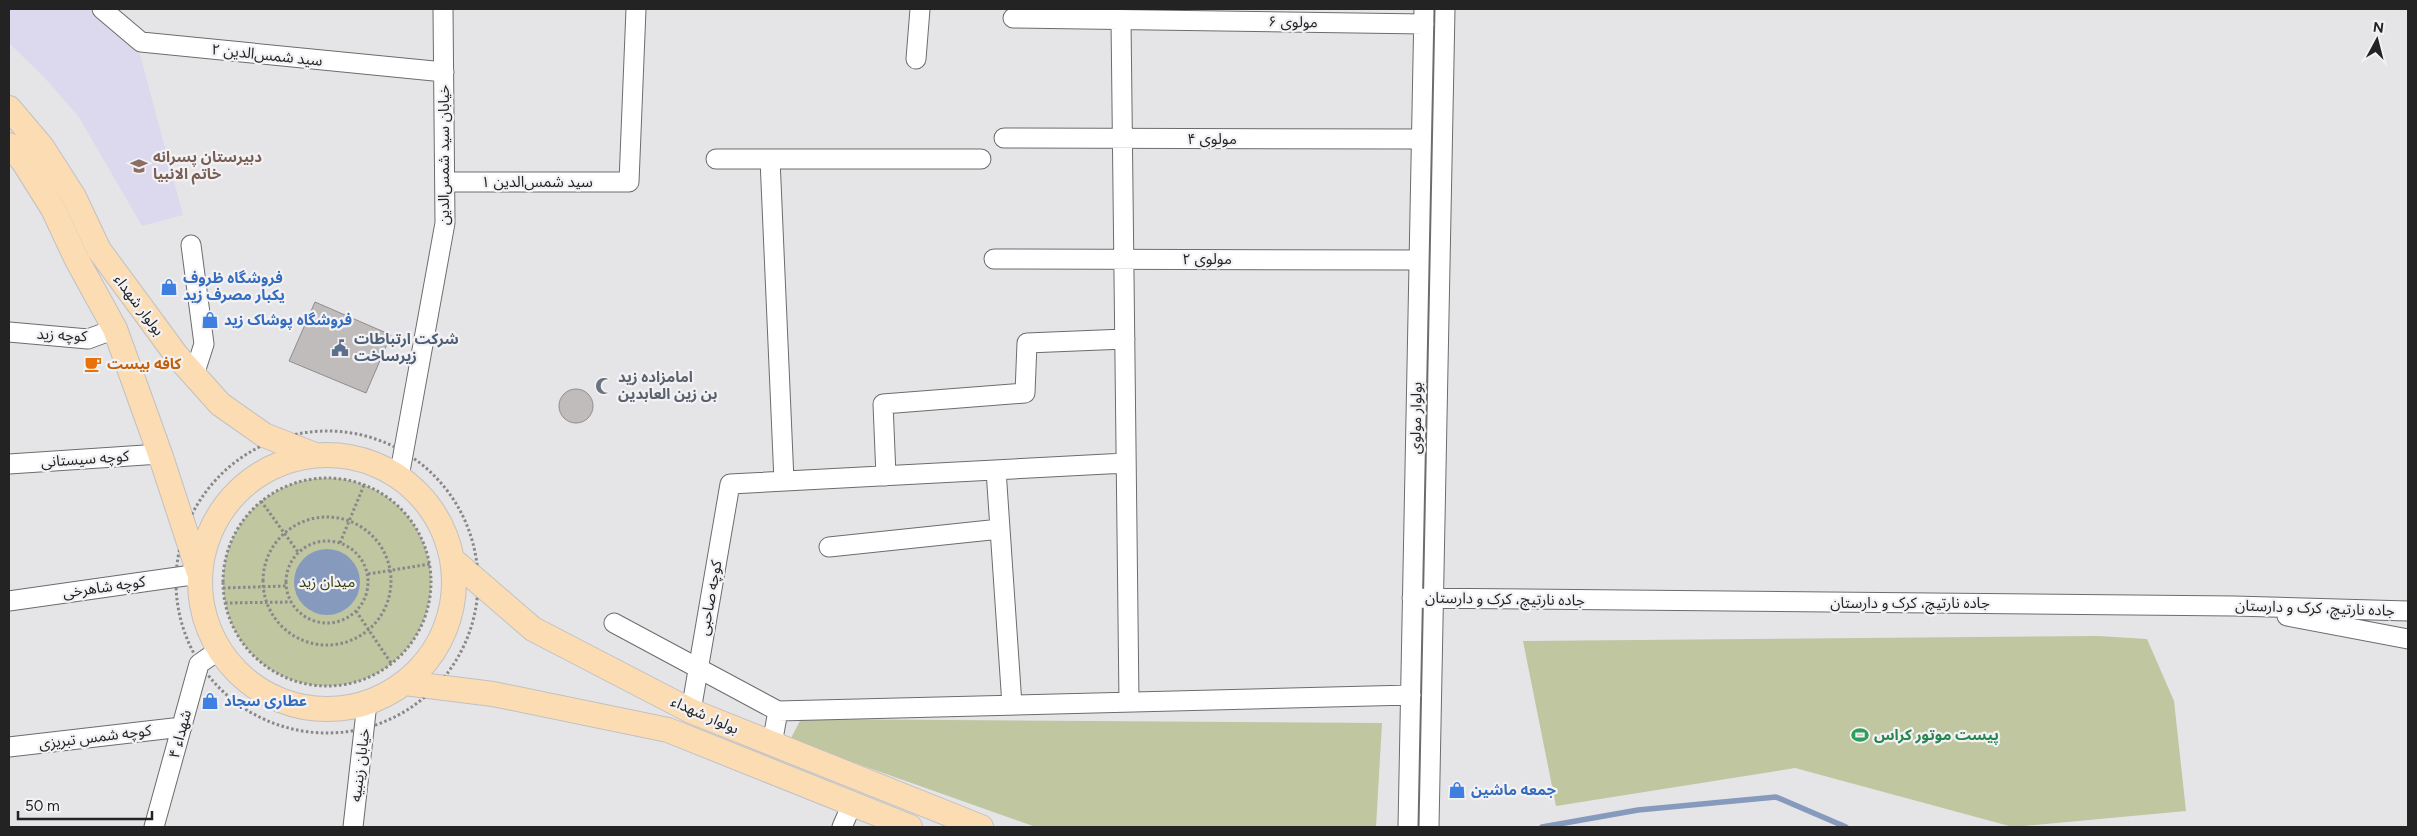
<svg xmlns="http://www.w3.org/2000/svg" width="2417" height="836" font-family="Figtree,'Noto Sans Arabic',sans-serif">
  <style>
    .education { fill: #dcd8ee }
    .green { fill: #bfc6a0 }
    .water { fill: #869abe }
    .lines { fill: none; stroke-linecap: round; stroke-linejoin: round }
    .stream { stroke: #869abe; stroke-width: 5.5 }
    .building { fill: #bfbcbb; stroke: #8f8c8b }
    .minor-casing { stroke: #6c6c6e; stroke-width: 21 }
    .major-casing { stroke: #c1c1c2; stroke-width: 26 }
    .path { stroke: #88888a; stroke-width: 3; stroke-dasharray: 2.5 2.5; stroke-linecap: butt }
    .minor { stroke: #fff; stroke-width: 19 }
    .major { stroke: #fcdcb3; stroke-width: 24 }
    .labels { text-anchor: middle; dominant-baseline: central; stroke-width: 4.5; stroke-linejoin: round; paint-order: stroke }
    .street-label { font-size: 15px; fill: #232324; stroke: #f2f2f5 }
    .education-label { font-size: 15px; font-weight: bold; fill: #785e54; stroke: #f2f2f5; text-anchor: start }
    .shop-label { font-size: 15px; font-weight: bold; fill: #366cbe; stroke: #f2f2f5; text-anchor: start }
    .service-label { font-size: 15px; font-weight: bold; fill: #4e5e75; stroke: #f2f2f5; text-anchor: start }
    .food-label { font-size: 15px; font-weight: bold; fill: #c56008; stroke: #f2f2f5; text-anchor: start }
    .worship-label { font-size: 15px; font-weight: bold; fill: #5b616d; stroke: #f2f2f5; text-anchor: start }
    .park-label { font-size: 15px; fill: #3a3f0c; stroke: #f2f2f5 }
    .leisure-label { font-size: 15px; font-weight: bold; fill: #27864d; stroke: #f2f2f5; text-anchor: start }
  </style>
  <rect width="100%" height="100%" fill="#e5e5e8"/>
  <path class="education" d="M9,9H91L138,47L183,215L142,226L79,117L44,77L9,43Z"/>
  <path class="green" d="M223 582a104 104 0 1 1 208 0a104 104 0 1 1-208 0Z
    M2098,636L2147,639L2174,701L2186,811L2013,827L1795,768L1556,806L1523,641Z
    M801,719L1382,723L1376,827H1036L790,740Z"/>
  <path class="water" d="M294 582a33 33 0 1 1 66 0a33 33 0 1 1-66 0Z"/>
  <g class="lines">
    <path class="stream" d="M1542,827L1638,810L1776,797L1846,827"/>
  </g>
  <path class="building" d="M315,302L391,335L366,393L289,361Z
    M559 406a17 17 0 1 1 34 0a17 17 0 1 1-34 0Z"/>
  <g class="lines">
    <g class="minor-casing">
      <path id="minor" d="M102,9L141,42L444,72
        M1013,18L1424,24
        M1121,20L1129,702
        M916,59L920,9
        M1004,138L1421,139
        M716,159H981
        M770,159L784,481
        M445,182H629L636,9
        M191,245L204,344L194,375
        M994,259L1419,260
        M9,332L88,339L115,329
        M9,464L160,454
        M996,470L1012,705
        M886,476L883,404L1025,393L1027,343L1125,339
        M399,477L445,223L443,9
        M829,547L1000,529
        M1412,598L2234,606L2408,611
        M9,601L199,574
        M2287,616L2408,639
        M614,623L778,711L1411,695
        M691,711L730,484L1126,463
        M772,744L778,711
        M9,747L182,727
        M154,827L199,664L219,650
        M353,827L367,703
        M842,827L852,804
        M1408,827L1424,9
        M1429,827L1445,9"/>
    </g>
    <g class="major-casing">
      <path id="major" d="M9,108L42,147L74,197L99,250L177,356L220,404L264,435L315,455
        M9,145L23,161L53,209L77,260L115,329L160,454L198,570
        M200 582a127 127 0 1 1 254 0a127 127 0 1 1-254 0Z
        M453,560L533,629L691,711L981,827
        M405,683L493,694L668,730L910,827"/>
    </g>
    <path class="path" d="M176 582a151 151 0 1 1 302 0a151 151 0 1 1-302 0Z
      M223 582a104 104 0 1 1 208 0a104 104 0 1 1-208 0Z
      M261,501L298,552
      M263 581a64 64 0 1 1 128 0a64 64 0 1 1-128 0Z
      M286 582a41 41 0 1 1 82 0a41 41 0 1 1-82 0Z
      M340,543L364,485
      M368,574L430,564
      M223,588L286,586
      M225,603L291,602
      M356,611L391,663"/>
    <use href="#minor" class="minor"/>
    <use href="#major" class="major"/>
  </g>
  <defs>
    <g id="school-bare" transform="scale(1.35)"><path d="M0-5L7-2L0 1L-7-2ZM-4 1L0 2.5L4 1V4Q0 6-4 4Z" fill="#8d6e63" stroke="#f2f2f5" stroke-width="2.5" paint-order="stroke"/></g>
    <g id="shop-bare" transform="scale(1.35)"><path d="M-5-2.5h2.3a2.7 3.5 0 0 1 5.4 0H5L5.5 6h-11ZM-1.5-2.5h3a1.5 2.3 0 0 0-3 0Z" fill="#3f7fe0" stroke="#f2f2f5" stroke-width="2.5" paint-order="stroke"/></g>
    <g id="civic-bare" transform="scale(1.35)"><path d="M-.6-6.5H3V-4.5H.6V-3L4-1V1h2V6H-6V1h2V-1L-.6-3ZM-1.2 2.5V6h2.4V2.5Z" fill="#5c6f8a" stroke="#f2f2f5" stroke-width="2.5" paint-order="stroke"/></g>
    <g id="cafe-bare" transform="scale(1.35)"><path d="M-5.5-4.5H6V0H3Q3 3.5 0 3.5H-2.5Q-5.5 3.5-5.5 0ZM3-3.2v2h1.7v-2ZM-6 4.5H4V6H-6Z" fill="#e8710a" stroke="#f2f2f5" stroke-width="2.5" paint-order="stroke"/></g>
    <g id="mosque-bare" transform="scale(1.35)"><path d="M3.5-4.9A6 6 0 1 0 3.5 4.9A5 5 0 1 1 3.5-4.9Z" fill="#6b7280" stroke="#f2f2f5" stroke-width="2.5" paint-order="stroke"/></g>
    <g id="stadium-bare" transform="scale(1.35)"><path d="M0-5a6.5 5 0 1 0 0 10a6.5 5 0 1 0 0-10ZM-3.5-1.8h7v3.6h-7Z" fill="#2e9e5b" stroke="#f2f2f5" stroke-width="2.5" paint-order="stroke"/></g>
  </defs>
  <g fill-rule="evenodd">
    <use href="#school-bare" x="139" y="166"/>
    <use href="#shop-bare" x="169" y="287"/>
    <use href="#shop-bare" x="210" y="320"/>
    <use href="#civic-bare" x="340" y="348"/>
    <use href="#cafe-bare" x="93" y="364"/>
    <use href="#mosque-bare" x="604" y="386"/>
    <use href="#shop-bare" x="210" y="701"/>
    <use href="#stadium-bare" x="1860" y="735"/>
    <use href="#shop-bare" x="1457" y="790"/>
  </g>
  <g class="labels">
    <g class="street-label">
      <text transform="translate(1293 22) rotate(1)">مولوی ۶</text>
      <text transform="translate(267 55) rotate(6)">سید شمس‌الدین ۲</text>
      <text x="1212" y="139">مولوی ۴</text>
      <text transform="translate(444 155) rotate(-90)">خیابان سید شمس‌الدین</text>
      <text x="537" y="182">سید شمس‌الدین ۱</text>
      <text x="1207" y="259">مولوی ۲</text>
      <text transform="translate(139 305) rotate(53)">بولوار شهداء</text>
      <text transform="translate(62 335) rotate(3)">کوچه زید</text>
      <text transform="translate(1416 418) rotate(-89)">بولوار مولوی</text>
      <text transform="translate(85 459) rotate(-4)">کوچه سیستانی</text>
      <text transform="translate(104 587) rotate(-8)">کوچه شاهرخی</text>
      <text transform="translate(710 598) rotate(-80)">کوچه صاحبی</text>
      <text transform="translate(1505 599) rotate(1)">جاده نارتیچ، کرک و دارستان</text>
      <text x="1910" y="603">جاده نارتیچ، کرک و دارستان</text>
      <text transform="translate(2315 608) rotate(2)">جاده نارتیچ، کرک و دارستان</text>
      <text transform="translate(705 715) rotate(24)">بولوار شهداء</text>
      <text transform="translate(180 734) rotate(-75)">شهداء ۴</text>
      <text transform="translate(95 737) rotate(-7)">کوچه شمس تبریزی</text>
      <text transform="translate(360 765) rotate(-83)">خیابان زینبیه</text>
    </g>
    <g class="education-label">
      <text x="153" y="157">دبیرستان پسرانه<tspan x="153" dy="17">خاتم الانبیا</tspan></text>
    </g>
    <g class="shop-label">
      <text x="183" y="278">فروشگاه ظروف<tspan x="183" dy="17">یکبار مصرف زید</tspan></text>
      <text x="224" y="320">فروشگاه پوشاک زید</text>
      <text x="224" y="701">عطاری سجاد</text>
      <text x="1471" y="790">جمعه ماشین</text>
    </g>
    <g class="service-label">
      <text x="354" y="339">شرکت ارتباطات<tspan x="354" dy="17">زیرساخت</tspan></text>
    </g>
    <g class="food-label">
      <text x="107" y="364">کافه بیست</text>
    </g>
    <g class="worship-label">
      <text x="618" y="377">امامزاده زید<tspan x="618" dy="17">بن زین العابدین</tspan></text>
    </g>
    <g class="park-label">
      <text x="327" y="582">میدان زید</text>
    </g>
    <g class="leisure-label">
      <text x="1874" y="735">پیست موتور کراس</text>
    </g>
  </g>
  <rect width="2417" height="836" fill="none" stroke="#232324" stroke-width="20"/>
  <g transform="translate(2377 40) rotate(7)" stroke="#f2f2f5" stroke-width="4" paint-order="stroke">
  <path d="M0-4L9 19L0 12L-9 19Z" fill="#232324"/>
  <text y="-8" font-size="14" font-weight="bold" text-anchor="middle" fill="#232324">N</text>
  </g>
  <path d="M18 811v8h134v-8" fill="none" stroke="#232324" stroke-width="2.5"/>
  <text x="25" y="811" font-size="15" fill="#232324" stroke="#f2f2f5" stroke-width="4" paint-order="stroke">50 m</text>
</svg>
